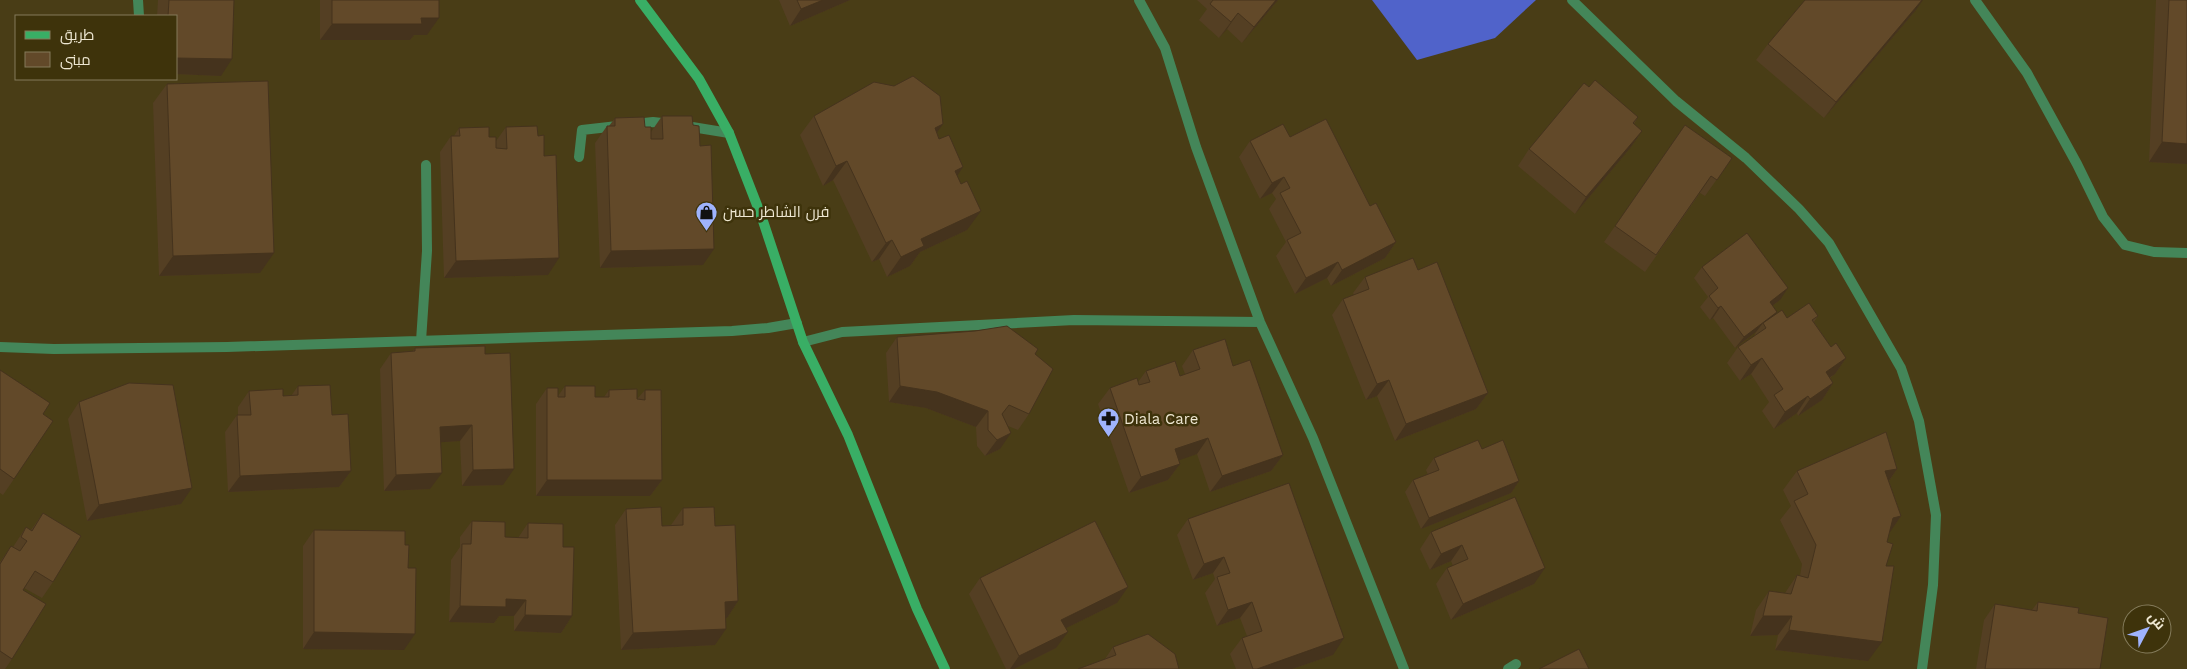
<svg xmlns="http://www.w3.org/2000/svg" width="2187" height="669" font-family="'Work Sans',Cairo,sans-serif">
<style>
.forest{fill:#5063ca}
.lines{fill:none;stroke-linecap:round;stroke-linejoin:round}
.street{stroke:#448659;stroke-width:10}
.secondary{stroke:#39ae65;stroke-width:10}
.wall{fill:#543f23}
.shaded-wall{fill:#45331d}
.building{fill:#624929;stroke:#45331d}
.labels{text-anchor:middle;stroke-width:5;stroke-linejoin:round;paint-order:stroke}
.poi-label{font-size:15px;fill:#eee7d2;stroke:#3e330b;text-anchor:start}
</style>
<rect width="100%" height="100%" fill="#493d16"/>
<path class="forest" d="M1372 0H1536L1495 38 1417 60Z"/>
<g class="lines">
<path class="street" d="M138 0 139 16
M1139 0 1165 48 1196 147 1260 322 1313 438 1404 669
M1572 0 1676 101 1746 158 1799 209 1829 243 1901 368 1919 421 1936 515 1933 585 1922 669
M1975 0 2027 73 2077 164 2103 217 2125 245 2154 252 2187 253
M686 126 729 133
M579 157 582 130 653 122 671 124
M421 341 427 251 426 165
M803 342 842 332 1074 320 1260 322
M0 347 54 349 227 347 732 331 768 328 797 323
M1508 669 1516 664"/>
<path class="secondary" d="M640 0 699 79 729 133 762 218 803 342 848 435 917 609 945 669"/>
</g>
<path class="wall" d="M158 0H234L221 76 176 74V16H157Z
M320 0H439L427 35H414L410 40H320Z
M779 0H850L790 26Z
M1197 0H1278L1242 43 1227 29 1219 38 1199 20 1207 9Z
M2156 0H2187V164L2149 162Z
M1916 10 1824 118 1756 60 1768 44Z
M167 84 260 273 159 276 153 103Z
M1589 87 1638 117 1634 124 1642 131 1631 147 1575 214 1518 166 1529 149Z
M662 116 693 125 700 146 703 265 600 268 595 143 607 126H609L615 118 645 127 651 132Z
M814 116 937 133 957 176 967 230 920 252 910 266 887 277 879 259 872 262 833 180 823 186 800 135Z
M1685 125 1732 158 1705 196 1700 193 1645 272 1604 242Z
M506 127 538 136 548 275 444 278 440 152 451 136H454L459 128 489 137 496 141Z
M1290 137 1370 206 1396 242 1385 258 1331 286 1327 278 1295 294 1276 256 1286 242 1269 209 1276 199 1272 193 1260 199 1239 157 1250 141Z
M1702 267 1780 300 1772 306 1777 312 1774 316 1787 318 1818 316 1814 322 1831 347 1846 358 1835 374 1830 378 1833 383 1822 400 1798 416 1797 413 1774 429 1762 411 1769 402 1751 374 1740 381 1727 363 1738 347 1754 336 1756 332 1735 348 1713 318 1710 320 1700 307 1708 297 1694 278Z
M1418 270 1488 393 1476 409 1395 441 1377 396 1366 400 1332 315 1343 299 1354 295 1353 293 1365 277Z
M897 337 1035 354 1029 414 1018 430 1008 426 1000 449 985 456 977 446 976 427 926 408 889 402 886 353Z
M415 348 485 354 503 485 462 486 460 441 441 442 430 489 384 491 380 369 391 353 412 352Z
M1193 350 1233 366 1283 455 1271 471 1210 492 1197 454 1178 460 1180 464 1168 480 1129 493 1098 404 1110 388 1138 382 1146 371 1180 376 1185 374 1182 366Z
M0 370 43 414 14 479 3 495 0 493Z
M298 386 332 415 351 471 339 487 228 492 225 432 237 415H238V407L249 391 283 396H291Z
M565 386 595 397H604L609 390 637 399 645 390 662 480 650 496H536V404L547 388 558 396Z
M79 402 181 504 87 521 68 419Z
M1482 449 1519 481 1511 493 1421 529 1405 492 1413 480 1428 475 1426 470 1434 458Z
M1897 469 1889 481 1901 516 1889 533 1887 542 1886 566 1868 661 1775 650 1778 635 1750 636 1756 610 1769 591 1785 593 1797 575 1800 576 1802 564 1780 520 1791 506 1783 490 1797 471Z
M1515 497 1534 584 1451 620 1436 584 1447 568 1453 566 1451 561 1430 570 1420 549 1431 532Z
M683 508 715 526 738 601 727 618H726L715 645 621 650 615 525 626 509 662 526 671 525Z
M43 513 53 582 42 598 24 588 23 590 12 659 5 669H0V562L11 546 13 547 26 527 31 530Z
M1188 519 1333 655 1292 669H1236L1230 654 1242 638 1247 636 1240 618 1217 626 1205 593 1215 579 1213 573 1193 580 1177 535Z
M472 521 505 537 518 538 528 523 563 547 572 616 561 633 514 631V616H499L494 623 449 622 451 560 460 547V537Z
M314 530 404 650 303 649V546Z
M980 578 1117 603 1066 628 1056 648 1014 669H1006L969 594Z
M2038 602 2078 613 2100 669H1976L1984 620 1995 604 2032 610Z
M1113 647 1179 669 1105 659Z"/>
<path class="shaded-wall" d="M823 0H850L790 26 801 9Z
M1276 0H1278L1242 43 1254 27Z
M1922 0H1923L1916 10 1824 118 1836 102Z
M1238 13 1227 29 1219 38 1231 22Z
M421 18H439L427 35H414L410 40H320L332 24Z
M176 58 232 59 221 76 176 74Z
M943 124 929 144 935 128Z
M1642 131 1631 147 1575 214 1586 197Z
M2162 142 2187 144V164L2149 162Z
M847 161 833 180 823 186 836 166Z
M963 167 950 187 955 171Z
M1284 177 1272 193 1260 199 1272 183Z
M981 211 967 230 920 252 910 266 887 277 901 257 921 239Z
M892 240 879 259 872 262 886 243Z
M1396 242 1385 258 1331 286 1342 270Z
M714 249 703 265 600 268 611 251Z
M274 253 260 273 159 276 173 256Z
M559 258 548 275 444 278 456 261Z
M1338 262 1327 278 1295 294 1306 278Z
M1788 288 1780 300 1761 314 1770 302Z
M1721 306 1713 318 1710 320 1718 308Z
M1777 312 1768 323H1763L1756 332 1735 348 1744 337Z
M1762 358 1751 374 1740 381 1751 365Z
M1846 358 1835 374 1814 388 1826 372Z
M1389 380 1377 396 1366 400 1377 384Z
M1833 383 1822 400 1798 416 1810 399Z
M900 386 937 392 988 411 976 427 926 408 889 402Z
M1488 393 1476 409 1395 441 1406 424Z
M1808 396 1797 413 1774 429 1785 412Z
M472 425 460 441 429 443 440 427Z
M1011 433 1000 449 985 456 997 440Z
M1208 438 1197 454 1163 466 1175 449Z
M1283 455 1271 471 1210 492 1222 476Z
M1180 464 1168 480 1129 493 1141 477Z
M514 469 503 485 462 486 473 470Z
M1897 469 1884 488 1885 471Z
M351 471 339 487 228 492 240 476Z
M442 473 430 489 384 491 396 475Z
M547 480H662L650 496H536Z
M1519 481 1511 493 1421 529 1429 518Z
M192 488 181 504 87 521 99 505Z
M1901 516 1888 535 1893 518Z
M1462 545 1451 561 1430 570 1441 554Z
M1224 557 1213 573 1193 580 1204 564Z
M1545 568 1534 584 1451 620 1463 604Z
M1128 587 1117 603 1050 636 1061 620Z
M506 599 526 600 514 616H499L494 623 449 622 460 606Z
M738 601 727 618H714L725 602Z
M1252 602 1240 618 1217 626 1228 610Z
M525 615 572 616 561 633 514 631Z
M1763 616H1792L1778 635 1750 636Z
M726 629 715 645 621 650 633 633Z
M1789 630 1882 642 1868 661 1775 650Z
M314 632 415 634 404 650 303 649Z
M1068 632 1056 648 1014 669H1010L1019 656Z
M1344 638 1333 655 1292 669H1257Z"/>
<path class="building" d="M169 0H234L232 59 176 58V16H168Z
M332 0H439V18H421L422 24H332Z
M797 0H823L801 9Z
M1213 0H1276L1254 27 1238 13 1231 22 1210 4Z
M1805 0H1922L1836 102 1768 44Z
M2169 0H2187V144L2162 142Z
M913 76 940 96 943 124 935 128 939 139 949 135 963 167 955 171 961 184 967 181 981 211 921 239 924 246 901 257 892 240 886 243 847 161 836 166 814 116 874 82 894 86Z
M1595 80 1638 117 1633 123 1642 131 1586 197 1529 149 1584 83 1589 87Z
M268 81 274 253 173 256 167 84Z
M662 116H692L693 125 699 126 700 146 711 145 714 249 611 251 607 126H615V118L644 117 645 127H651V139H663Z
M1326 119 1370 206 1376 203 1396 242 1342 270 1338 262 1306 278 1287 240 1301 233 1280 193 1290 188 1284 177 1272 183 1250 141 1283 124 1290 137Z
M1685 125 1732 158 1717 180 1711 176 1656 255 1615 226Z
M537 126 538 136 544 135V156L556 155 559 258 456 261 451 136H460L459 128 489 127V137H496V148L507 149 506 127Z
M1747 233 1788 288 1770 302 1777 312 1744 337 1721 306 1718 308 1709 296 1718 288 1702 267Z
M1413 258 1418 270 1437 262 1488 393 1406 424 1389 380 1377 384 1343 299 1369 289 1365 277Z
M1809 303 1818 316 1812 320 1831 347 1836 343 1846 358 1826 372 1833 383 1810 399 1808 396 1785 412 1774 395 1783 389 1762 358 1751 365 1738 347 1766 328 1763 323 1782 310 1787 318Z
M1007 326 1038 349 1035 354 1053 369 1029 414 1009 405 1002 414 1011 433 997 440 988 430V411L937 392 900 386 897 337 975 331Z
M1225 339 1233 366 1250 360 1283 455 1222 476 1208 438 1175 449 1180 464 1141 477 1110 388 1137 378 1139 385 1150 382 1146 371 1175 361 1180 376 1200 369 1193 350Z
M485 346V354L510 353 514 469 473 470 472 425 440 427 442 473 396 475 391 353 415 351V348Z
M0 370 50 403 43 414 53 421 14 479 0 469Z
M129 383 173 385 192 488 99 505 79 402Z
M330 385 332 415 348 414 351 471 240 476 237 415H251L249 391 283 389V396L298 395V386Z
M565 386H595V397H609V390L637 389V399L645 400V390H661L662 480H547V388H558V397H565Z
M1886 432 1897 469 1885 471 1901 516 1893 518 1887 542 1893 544 1886 566H1894L1882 642 1789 630 1792 616H1763L1769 591 1791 594 1797 575 1808 578 1816 545 1794 501 1808 494 1797 471Z
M1478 440 1482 449 1503 440 1519 481 1429 518 1413 480 1439 470 1434 458Z
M1289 483 1344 638 1257 669H1253L1242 638 1262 631 1252 602 1228 610 1217 577 1230 573 1224 557 1204 564 1188 519Z
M1515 497 1545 568 1463 604 1447 568 1468 559 1462 545 1441 554 1431 532Z
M661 507 662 526 683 525V508L714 507 715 526 735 525 738 601 725 602 726 629 633 633 626 509Z
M43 513 81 536 53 582 35 571 23 590 46 604 12 659 0 651V564L11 546 20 551 27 541 21 537 26 527 32 531Z
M472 521 505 522V537L528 538V523L563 524V547H574L572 616 525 615 526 600 506 599V607L460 606 462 544H471Z
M1095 521 1128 587 1061 620 1068 632 1019 656 980 578Z
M314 530 405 531V545H409L408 568H416L415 634 314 632Z
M2038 602 2079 608 2078 613 2108 618 2100 669H1985L1995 604 2037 611Z
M1148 634 1175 654 1179 669H1078L1116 655 1113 647Z
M1579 649 1589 669H1539Z"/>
<defs>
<symbol id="shop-pin" viewBox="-11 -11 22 30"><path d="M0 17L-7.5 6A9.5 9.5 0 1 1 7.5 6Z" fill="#9fb3fd" stroke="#3e330b"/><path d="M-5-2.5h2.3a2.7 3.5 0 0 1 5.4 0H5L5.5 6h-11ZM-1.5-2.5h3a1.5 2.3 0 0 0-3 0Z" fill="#111"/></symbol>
<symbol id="pharmacy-pin" viewBox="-11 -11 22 30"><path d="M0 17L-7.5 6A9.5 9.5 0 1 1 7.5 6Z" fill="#9fb3fd" stroke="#3e330b"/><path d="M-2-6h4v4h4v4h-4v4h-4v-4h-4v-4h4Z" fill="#111"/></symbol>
</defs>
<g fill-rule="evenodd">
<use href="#shop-pin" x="694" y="200" width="25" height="34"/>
<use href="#pharmacy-pin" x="1096" y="406" width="25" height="34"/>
</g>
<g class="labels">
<g class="poi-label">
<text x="723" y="217">فرن الشاطر حسن</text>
<text x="1124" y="424">Diala Care</text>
</g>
</g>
<rect x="15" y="15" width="162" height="65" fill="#3e330b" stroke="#847b5b"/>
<rect x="25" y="31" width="25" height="8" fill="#39ae65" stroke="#847b5b"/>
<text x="60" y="40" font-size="15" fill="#eee7d2">طريق</text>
<rect x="25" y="52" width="25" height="15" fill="#624929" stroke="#847b5b"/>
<text x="60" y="65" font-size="15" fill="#eee7d2">مبنى</text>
<g transform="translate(2147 629) rotate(49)"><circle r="24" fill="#3e330b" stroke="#847b5b"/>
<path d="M0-4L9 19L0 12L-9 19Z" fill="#9fb3fd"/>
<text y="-8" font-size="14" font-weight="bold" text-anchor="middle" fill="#eee7d2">ش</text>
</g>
</svg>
